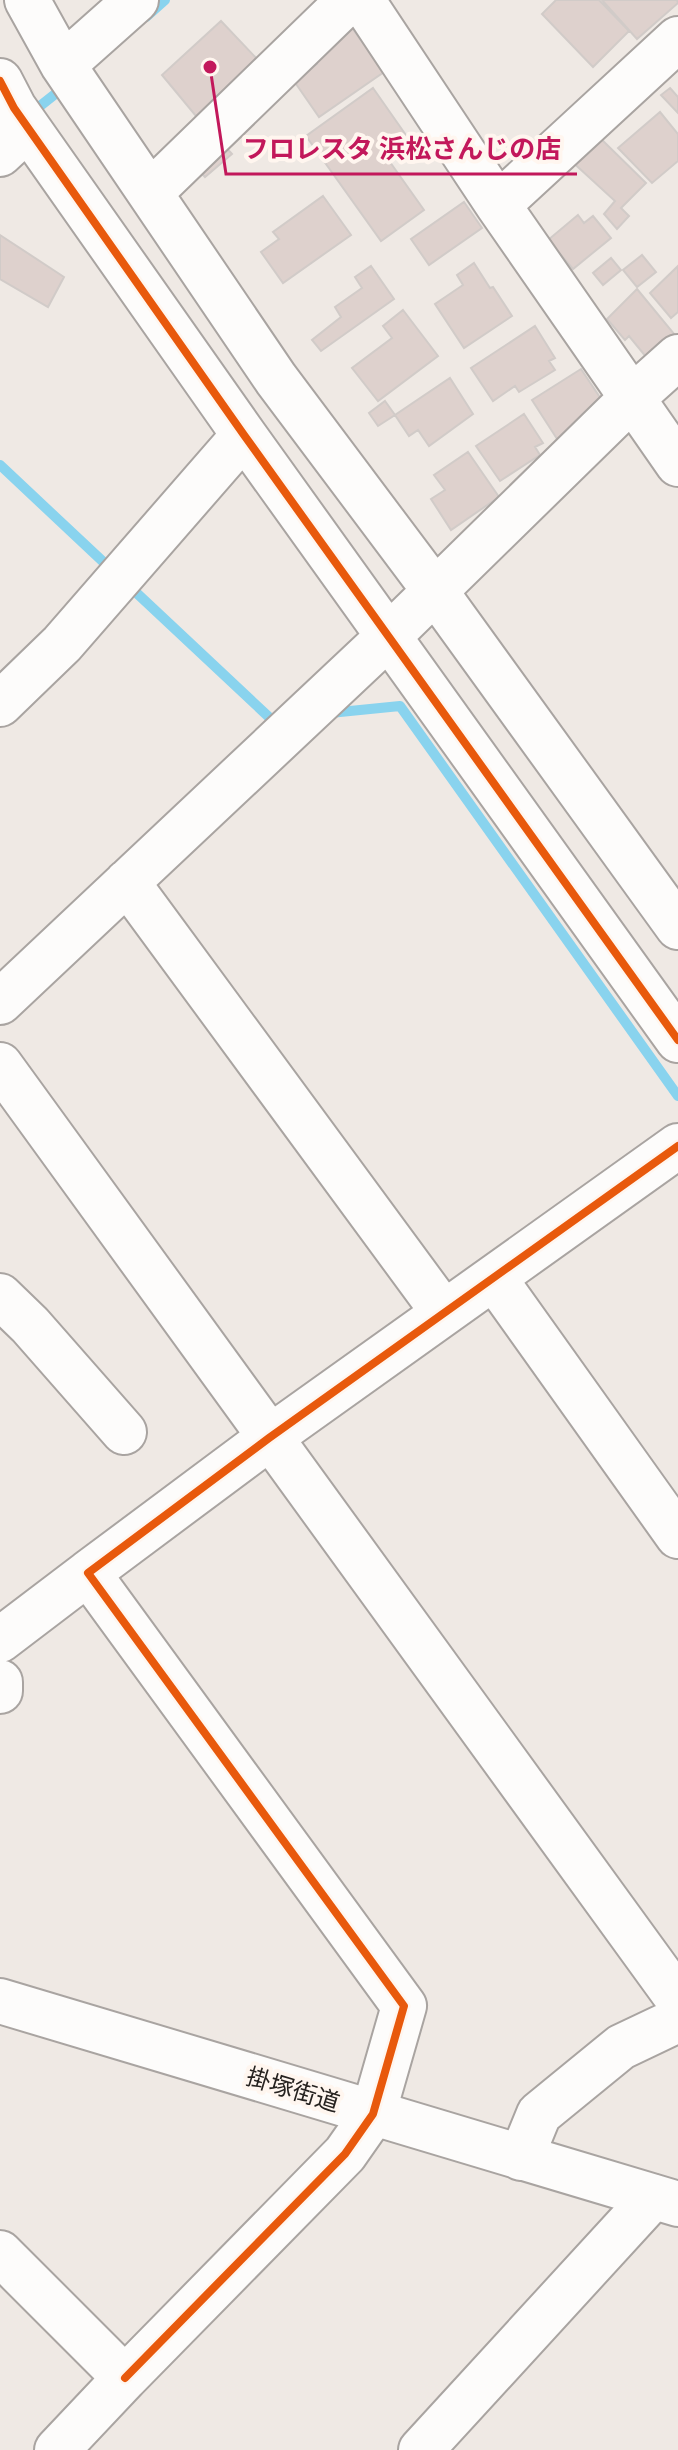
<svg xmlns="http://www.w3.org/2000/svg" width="678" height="2450" font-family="'Times New Roman','Noto Sans JP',serif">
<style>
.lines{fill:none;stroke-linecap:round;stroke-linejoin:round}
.stream{stroke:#89d3ee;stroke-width:10}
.building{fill:#ded1cd;stroke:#d1cbc8;stroke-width:2}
.minor-casing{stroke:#a9a4a1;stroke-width:48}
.highway-casing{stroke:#a9a4a1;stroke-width:48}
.minor{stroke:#fdfcfb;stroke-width:44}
.highway{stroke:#fdfcfb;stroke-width:44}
.cycleway-casing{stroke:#fff6ef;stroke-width:13}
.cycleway{stroke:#e8590c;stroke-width:8}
.labels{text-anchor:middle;stroke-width:8;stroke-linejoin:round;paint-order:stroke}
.street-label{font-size:24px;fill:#26221f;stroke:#fff6ef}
.leader{fill:none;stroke:#c2185b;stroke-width:3}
.callout-dot{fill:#c2185b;stroke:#fff6ef;stroke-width:3}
.callout-label{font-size:26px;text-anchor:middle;font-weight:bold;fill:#c2185b;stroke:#fff6ef;stroke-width:8;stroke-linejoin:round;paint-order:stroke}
</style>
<rect width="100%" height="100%" fill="#efe9e4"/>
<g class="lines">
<path class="stream" d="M146 17 165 0
M30 114 64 87
M0 465 113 571
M127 584 271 719 282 718
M330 713 400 706 678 1096"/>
</g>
<path class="building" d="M556 0H599L629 31 593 67 542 14Z
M602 0H677L678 3 637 39Z
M221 21 258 60 196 116 162 75Z
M352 28 384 72 319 117 294 81 317 64 311 55Z
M373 88 408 138 385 155 424 210 381 241 306 136Z
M670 88 678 97V113L661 95Z
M660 112 678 134V161L652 183 618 148Z
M596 134 646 183 621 208 629 216 617 229 604 214 615 201 567 157Z
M219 140 232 154 205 177 192 163Z
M323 196 351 235 283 283 261 252 279 239 273 232Z
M464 202 482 228 429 265 411 239Z
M578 215 584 223 593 216 611 238 573 269 548 240Z
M0 235 64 277 48 307 0 279Z
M642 255 656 272 637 287 623 270Z
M611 258 621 270 603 285 593 273Z
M474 263 490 288 493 287 512 316 464 348 435 304 463 285 457 275Z
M371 266 394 299 321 351 312 340 341 317 335 307 362 288 355 277Z
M678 266V312L671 318 650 293Z
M637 289 675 335 647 358 629 336 625 340 607 319Z
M403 310 438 356 378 401 352 368 392 338 383 326Z
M535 326 555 358 549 361 555 370 519 392 515 386 493 401 471 368Z
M581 369 601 399 559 442 532 400Z
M450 378 473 414 429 446 418 430 409 436 395 415Z
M385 401 395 415 378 426 369 413Z
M524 414 543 443 535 447 540 455 500 481 476 446Z
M468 452 499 497 451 530 431 499 445 490 434 475Z"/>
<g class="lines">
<defs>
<path id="minor" d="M27 0 63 65 276 379 435 591 678 927
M362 0 498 205 678 464
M63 65 136 0
M0 81 14 108 244 435 678 1040
M0 154 28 128
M150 193 349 0
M498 205 678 39
M0 704 62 644 244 435
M127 882 444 1313
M0 1002 389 636 631 399 678 357
M0 1065 678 1999
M494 1278 678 1536
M0 1296 30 1325 124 1432
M0 1640 88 1573
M0 1682V1691
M521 2158 539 2114 621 2047 678 2020
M0 2253 125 2378 57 2450
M125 2378 345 2154 373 2114 404 2006 88 1573 269 1438 678 1146
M421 2450 653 2197"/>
<path id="highway" d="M0 2001 678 2204"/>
</defs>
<use href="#minor" class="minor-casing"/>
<use href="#highway" class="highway-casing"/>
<use href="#minor" class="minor"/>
<use href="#highway" class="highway"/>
<defs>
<path id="cycleway" d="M0 81 14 108 244 435 678 1040
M125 2378 345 2154 373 2114 404 2006 88 1573 269 1438 678 1146"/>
</defs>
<use href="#cycleway" class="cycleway-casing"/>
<use href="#cycleway" class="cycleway"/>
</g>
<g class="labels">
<g class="street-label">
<text transform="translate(293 2090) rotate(17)" y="8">掛塚街道</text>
</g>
</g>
<path class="leader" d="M210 67L226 174H577"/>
<circle class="callout-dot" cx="210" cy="67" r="8"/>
<g class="callout-label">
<text x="402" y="158">フロレスタ 浜松さんじの店</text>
</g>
</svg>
